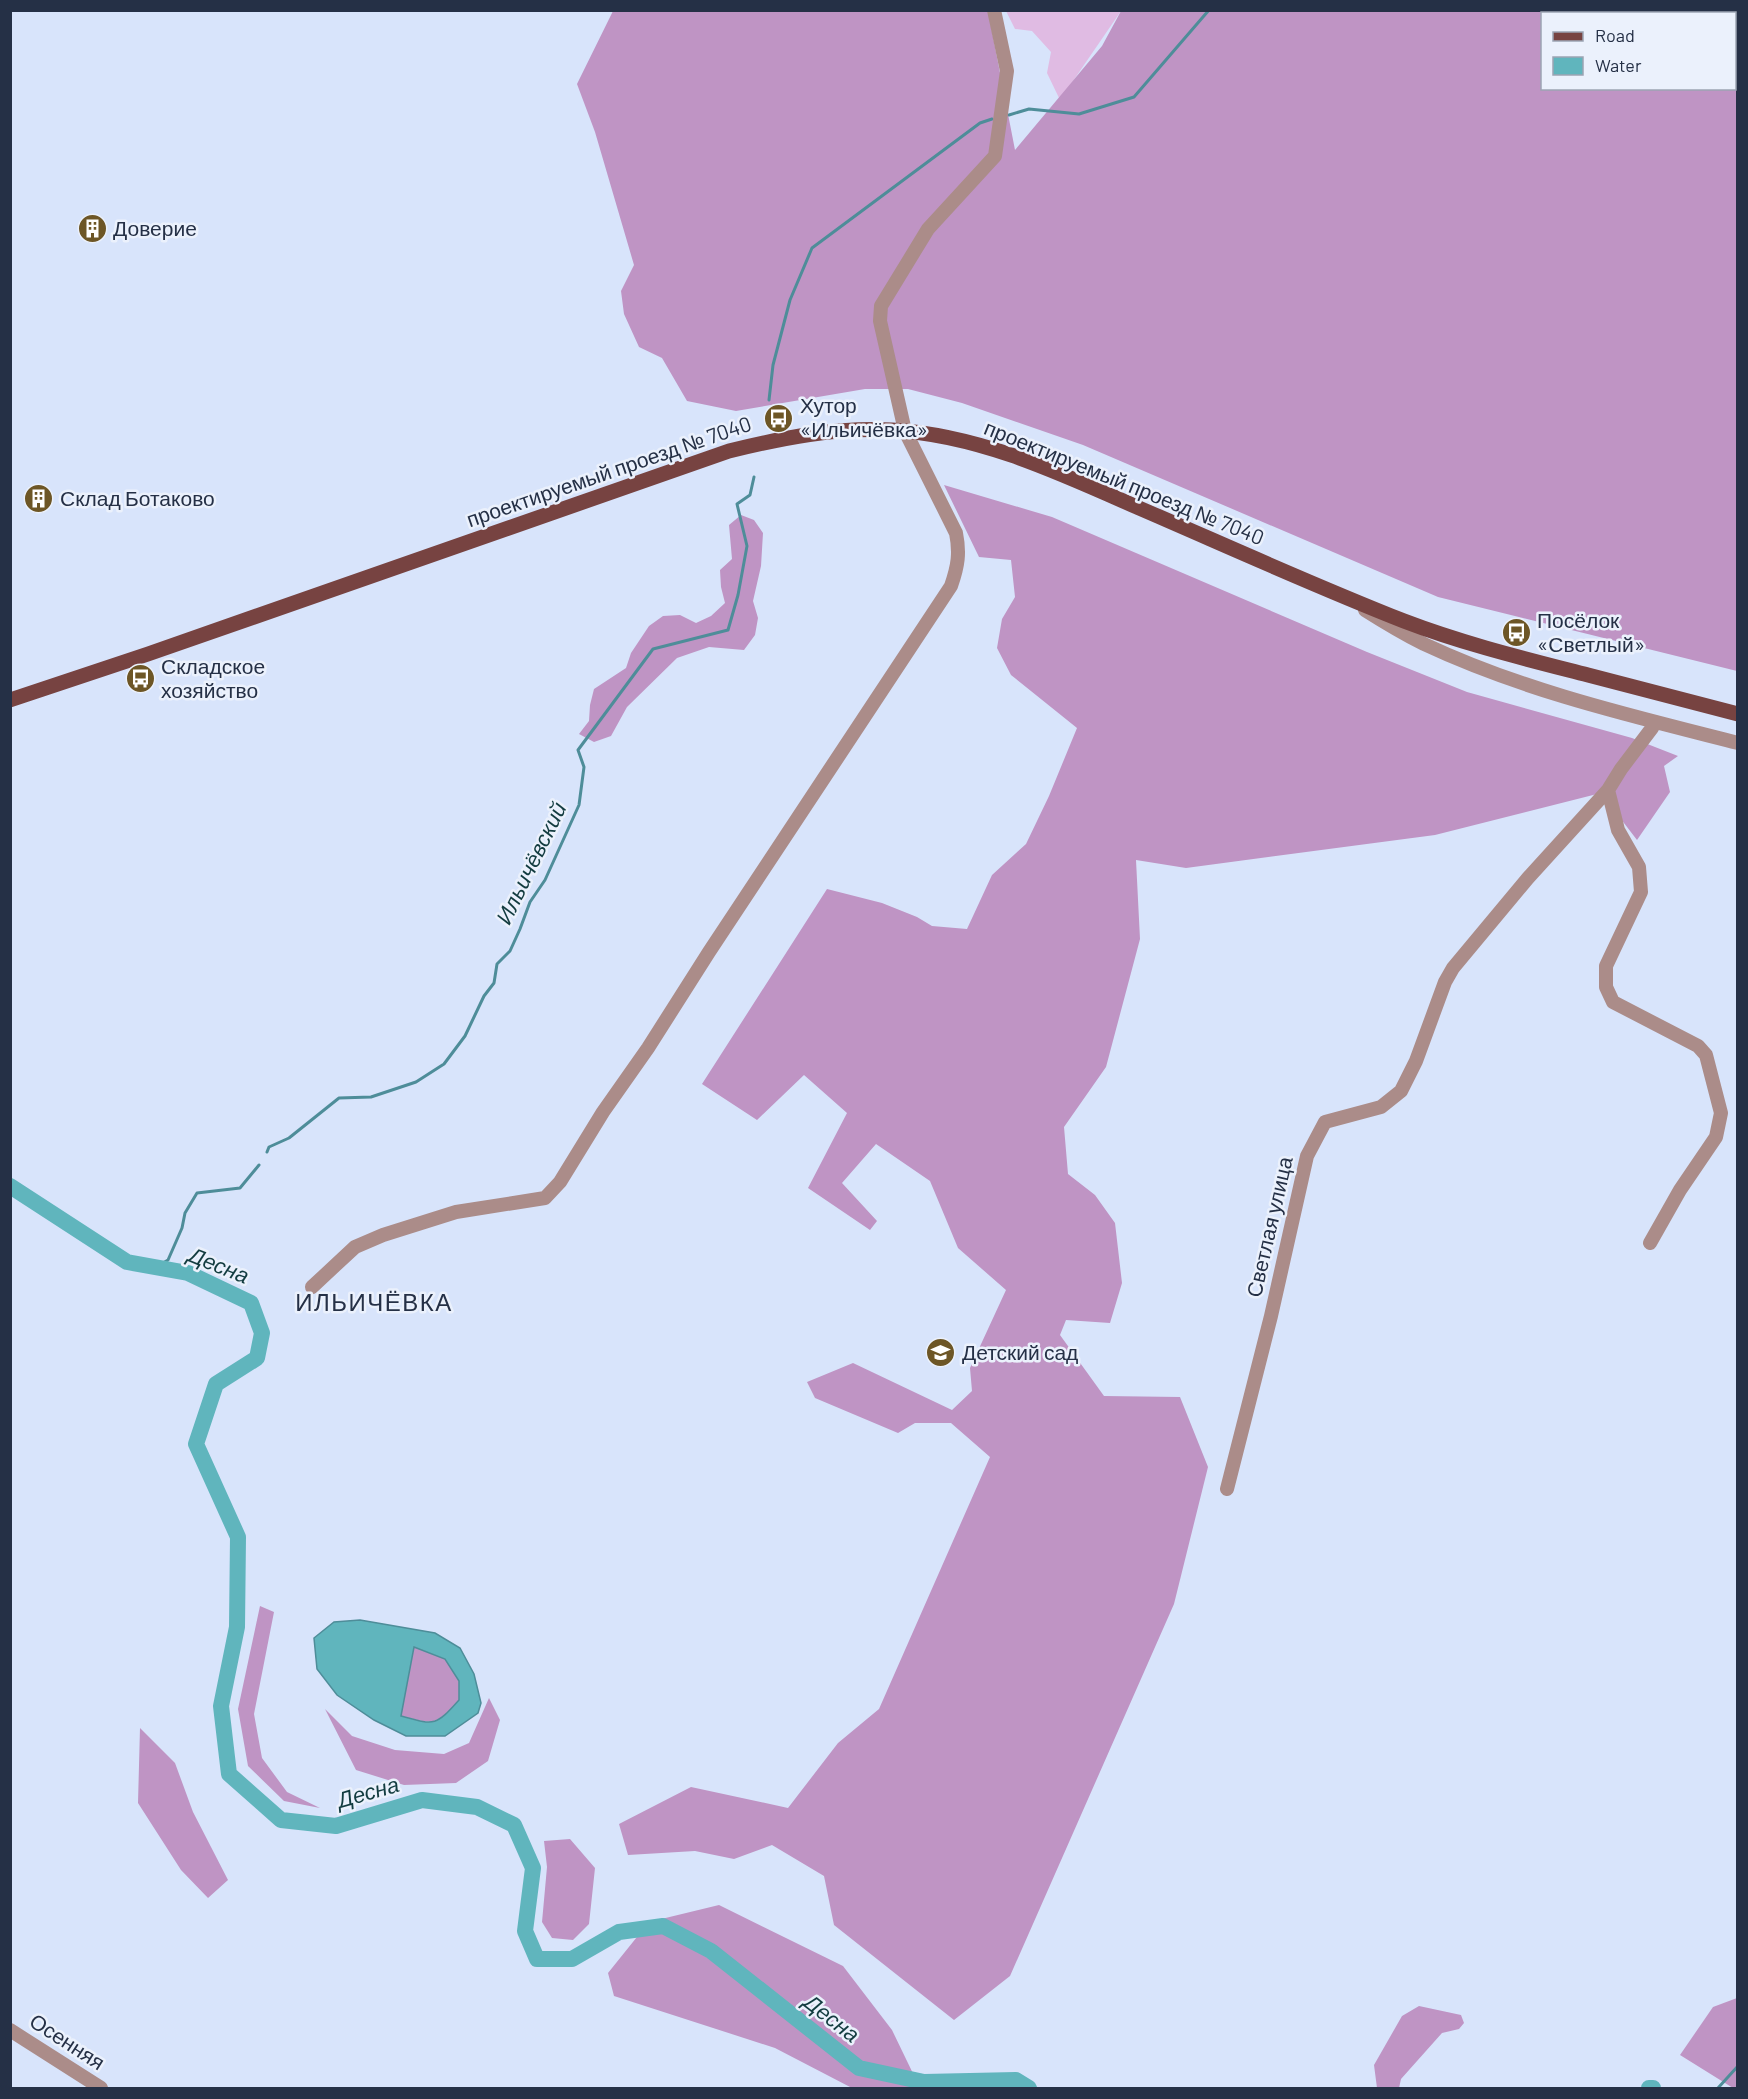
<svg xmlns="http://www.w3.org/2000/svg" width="1748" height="2099" font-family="Barlow,sans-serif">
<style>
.green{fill:#e0bbe3}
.forest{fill:#bf94c4;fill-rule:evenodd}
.water{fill:#60b5bd;stroke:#4e8d99;stroke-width:1.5;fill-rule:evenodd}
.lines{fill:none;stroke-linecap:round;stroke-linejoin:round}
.stream{stroke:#4e8d99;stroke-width:3}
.river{stroke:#60b5bd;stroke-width:16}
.minor{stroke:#ab8c89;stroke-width:14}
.major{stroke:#774341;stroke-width:15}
.labels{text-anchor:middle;stroke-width:5;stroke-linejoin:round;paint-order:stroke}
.poi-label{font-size:21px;fill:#253046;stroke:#ebf1fc;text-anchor:start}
.street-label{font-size:21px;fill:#253046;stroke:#ebf1fc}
.water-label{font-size:22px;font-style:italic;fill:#133c40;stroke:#ebf1fc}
.quarter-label{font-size:24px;letter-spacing:1.5px;fill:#253046;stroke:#ebf1fc}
</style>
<rect width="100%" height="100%" fill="#d8e4fb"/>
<path class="green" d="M1006 11H1121L1060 100 1047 73 1051 52 1032 31 1015 29Z"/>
<path class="forest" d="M613 11H988L1015 150 1102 46 1121 11H1737V671L1438 597 1083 445 962 403 908 389H865L736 411 687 401 662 358 639 347 624 314 621 291 634 265 595 132 577 84ZM1542 14H1734V88H1542Z
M944 485 1052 517 1367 652 1467 692 1632 738 1678 756 1664 766 1670 792 1637 840 1601 793 1435 835 1186 868 1136 860 1140 939 1106 1067 1064 1127 1068 1174 1095 1195 1115 1223 1122 1283 1110 1323 1066 1320 1060 1335 1104 1396 1180 1397 1208 1467 1174 1604 1010 1976 954 2020 834 1925 824 1876 772 1845 734 1859 695 1851 628 1855 619 1824 691 1787 788 1808 838 1743 879 1709 990 1457 951 1423H915L898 1433 815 1398 807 1382 853 1363 952 1410 972 1391 970 1368 1006 1290 958 1248 930 1181 876 1144 842 1183 877 1221 870 1230 808 1188 847 1113 804 1075 757 1120 702 1084 827 889 882 903 917 917 932 926 967 929 992 875 1026 844 1049 796 1077 728 1011 675 997 648 1002 619 1015 597 1011 560 979 557Z
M741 515 754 520 763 533 761 566 753 601 758 618 755 635 744 650 709 647 677 658 627 707 611 736 594 742 579 734 589 721 590 705 594 689 626 668 631 653 649 626 663 616 680 615 696 623 711 616 725 603 721 587 720 570 732 559 729 525Z
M260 1606 274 1612 254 1714 262 1758 287 1792 320 1808 284 1801 248 1766 238 1709Z
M414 1647 445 1659 459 1681V1700C434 1727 435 1724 401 1716Z
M489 1698 500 1720 488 1761 456 1783 404 1785 356 1770 325 1709 352 1736 395 1750 444 1754 469 1743Z
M140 1728 175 1763 193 1812 228 1880 208 1898 181 1870 138 1803Z
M570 1839 595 1868 589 1924 573 1940 552 1938 542 1922 547 1867 544 1841Z
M719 1905 843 1966 892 2030 920 2088H852L775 2048 614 1996 608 1973 649 1922Z
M1737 1998V2088H1733L1680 2055 1713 2007Z
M1419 2006 1461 2015 1464 2023 1459 2029 1442 2033 1401 2079 1399 2088H1377L1374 2065 1402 2016Z"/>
<path class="water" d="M360 1620 435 1633 460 1648 474 1674 481 1703 478 1713 445 1736H406L374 1720 337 1695 317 1669 314 1638 334 1622ZM414 1647 445 1659 459 1681V1700C435 1727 434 1725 401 1716Z"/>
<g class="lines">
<path class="stream" d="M1009 115 1029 109 1079 114 1134 97 1209 10
M769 400 773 365 790 300 812 248 980 123 992 119
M267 1152 269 1147 289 1138 339 1098 371 1097 416 1082 444 1064 465 1036 484 996 494 983 497 964 510 951 520 929 530 902 545 880 579 805 584 767 578 750 653 649 728 630 738 595 747 546 737 504 750 495 754 477
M156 1267 168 1260 182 1228 185 1213 197 1193 240 1188 259 1165
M1718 2088 1738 2066"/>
<path class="river" d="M10 1186 127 1262 188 1273 251 1303 262 1333 257 1358 216 1384 196 1444 238 1537 237 1627 221 1706 229 1774 281 1820 336 1826 422 1800 477 1807 514 1825 533 1868 525 1931 537 1959H572L619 1932 663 1926 711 1951 859 2068 924 2082 1016 2080 1029 2088
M1649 2088H1653"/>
<path class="minor" d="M1365 610C1384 622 1404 634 1424 644 1524 691 1632 716 1738 743
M1650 1243 1680 1190 1716 1137 1721 1113 1706 1055 1698 1046 1613 1002 1606 987V966L1641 892 1639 867 1618 830 1608 790 1621 769 1652 728 1654 722
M312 1287 355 1247 383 1235 456 1212 545 1198 560 1182 603 1112 648 1048 709 952 951 586C958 566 960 553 956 533L905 431 880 321 881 306 928 229 995 156 1007 71 994 10
M1227 1489 1271 1316 1307 1156 1325 1122 1381 1107 1401 1091 1416 1061 1445 982 1453 968 1528 878 1608 790
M10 2030 101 2088"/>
<path class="major" d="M10 700 148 654 729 451C782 438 836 427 892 430 980 435 1060 473 1139 508 1227 546 1315 586 1404 621 1464 644 1526 659 1588 675 1638 688 1688 701 1738 714"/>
</g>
<defs>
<symbol id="building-disc" viewBox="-11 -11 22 22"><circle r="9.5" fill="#6d5626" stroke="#ebf1fc"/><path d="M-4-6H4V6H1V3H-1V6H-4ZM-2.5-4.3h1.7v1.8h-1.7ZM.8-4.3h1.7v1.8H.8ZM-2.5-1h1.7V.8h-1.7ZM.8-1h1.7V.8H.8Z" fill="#fff"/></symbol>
<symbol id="bus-disc" viewBox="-11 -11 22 22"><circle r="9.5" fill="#6d5626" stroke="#ebf1fc"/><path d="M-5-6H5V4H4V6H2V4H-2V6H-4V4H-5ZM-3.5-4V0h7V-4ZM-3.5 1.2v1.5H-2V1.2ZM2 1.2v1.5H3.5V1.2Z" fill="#fff"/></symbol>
<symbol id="school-disc" viewBox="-11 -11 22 22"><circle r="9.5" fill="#6d5626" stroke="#ebf1fc"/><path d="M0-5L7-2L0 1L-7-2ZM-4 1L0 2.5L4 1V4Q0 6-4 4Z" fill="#fff"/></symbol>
</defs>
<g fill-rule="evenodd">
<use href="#building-disc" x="76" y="212" width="33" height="33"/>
<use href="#bus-disc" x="762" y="402" width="33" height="33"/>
<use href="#building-disc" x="22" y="482" width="33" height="33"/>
<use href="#bus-disc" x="1500" y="616" width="33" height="33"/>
<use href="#bus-disc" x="124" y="662" width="33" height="33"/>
<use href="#school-disc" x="924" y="1336" width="33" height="33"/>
</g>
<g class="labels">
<g class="poi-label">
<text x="113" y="236">Доверие</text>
<text x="800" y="413">Хутор<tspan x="800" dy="24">«Ильичёвка»</tspan></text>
<text x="60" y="506">Склад Ботаково</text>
<text x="1537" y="628">Посёлок<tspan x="1537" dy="24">«Светлый»</tspan></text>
<text x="161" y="674">Складское<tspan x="161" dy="24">хозяйство</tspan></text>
<text x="962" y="1360">Детский сад</text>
</g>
<g class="street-label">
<text transform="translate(609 472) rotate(-19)" y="7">проектируемый проезд № 7040</text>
<text transform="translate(1124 483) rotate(22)" y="7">проектируемый проезд № 7040</text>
<text transform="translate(1270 1227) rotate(-77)" y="7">Светлая улица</text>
<text transform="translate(67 2042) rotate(33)" y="7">Осенняя</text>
</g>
<g class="water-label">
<text transform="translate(531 863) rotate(-64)" y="8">Ильичёвский</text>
<text transform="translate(219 1265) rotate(22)" y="8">Десна</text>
<text transform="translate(368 1792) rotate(-16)" y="8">Десна</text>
<text transform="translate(832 2018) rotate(38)" y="8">Десна</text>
</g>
<g class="quarter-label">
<text x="374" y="1311">ИЛЬИЧЁВКА</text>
</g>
</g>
<rect width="1748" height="2099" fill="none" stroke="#253046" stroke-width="24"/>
<rect x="1541" y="12" width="195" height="78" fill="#ebf1fc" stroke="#9ca4b3" stroke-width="1.5"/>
<rect x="1553" y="32" width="30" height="9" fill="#774341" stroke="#9ca4b3" stroke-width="1.5"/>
<text x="1595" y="42" font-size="18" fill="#253046">Road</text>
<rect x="1553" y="57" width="30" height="18" fill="#60b5bd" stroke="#9ca4b3" stroke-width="1.5"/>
<text x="1595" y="72" font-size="18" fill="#253046">Water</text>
</svg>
